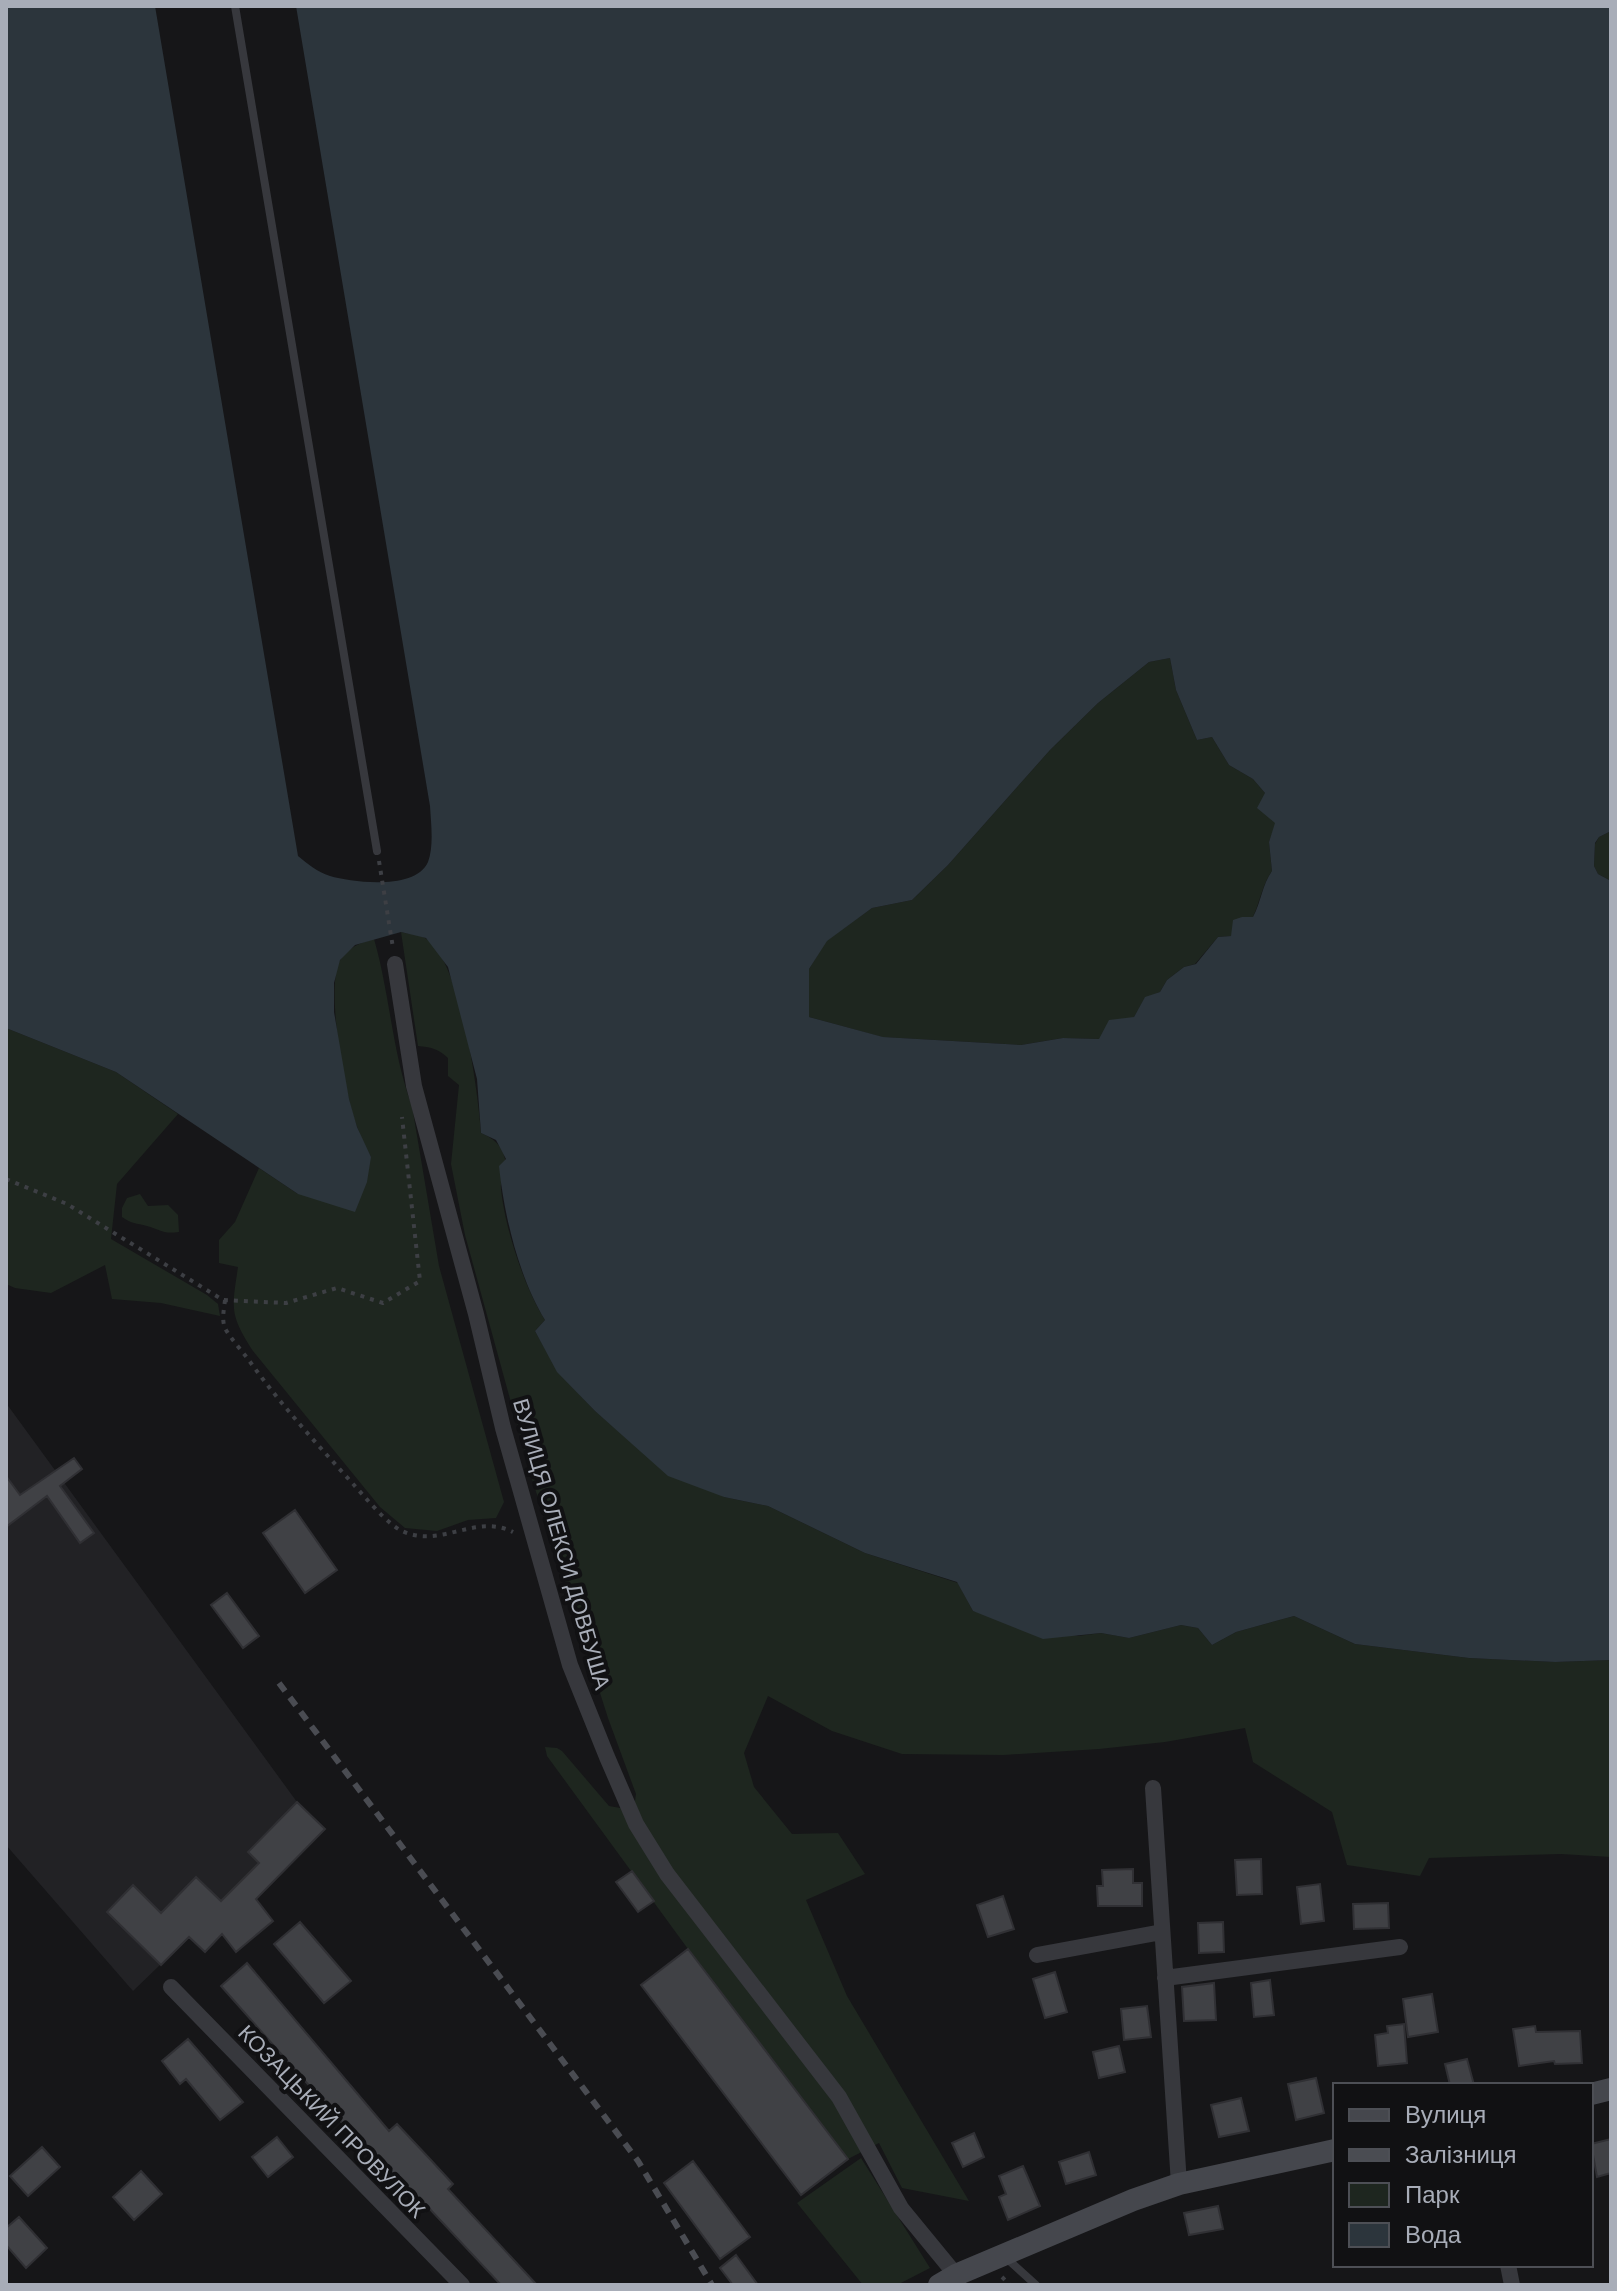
<svg xmlns="http://www.w3.org/2000/svg" width="1617" height="2291" font-family="Arial,sans-serif">
<style>
.built{fill:#222225}
.green{fill:#1e261f}
.water{fill:#2c353c;fill-rule:evenodd}
.building{fill:#404145;stroke:#303034;stroke-width:2}
.lines{fill:none;stroke-linecap:round;stroke-linejoin:round}
.path{stroke:#3d3f44;stroke-width:4;stroke-dasharray:4 6;stroke-linecap:butt}
.lane{stroke:#37383d;stroke-width:8}
.street{stroke:#37383d;stroke-width:16}
.secondary{stroke:#45474d;stroke-width:22}
.rail{stroke:#4a4c52;stroke-width:6;stroke-dasharray:10 8;stroke-linecap:butt}
.labels{text-anchor:middle;stroke-width:8;stroke-linejoin:round;paint-order:stroke}
.street-label{font-size:22px;fill:#a8adb8;stroke:#111113}
</style>
<rect width="100%" height="100%" fill="#161618"/>
<path class="built" d="M6 1403 297 1802 325 1829 205 1951 189 1937 133 1991 6 1845Z"/>
<path class="green" d="M1170 658 1176 690 1197 740 1212 737 1229 765 1253 779 1265 793 1276 823 1269 842 1272 871C1262 885 1260 902 1253 917H1242L1231 936 1218 937 1195 964 1184 967 1167 980 1160 992 1145 998 1134 1017 1099 1039 1063 1038 1021 1045 882 1037 809 1017V969L826 941 872 908 912 900 948 865 1050 750 1098 703 1149 662Z
M1611 831V881L1598 874 1594 866 1595 844 1599 837Z
M401 932C408 934 419 934 425 938 461 959 478 1092 481 1133 493 1138 502 1145 505 1159 507 1168 500 1179 501 1189 505 1228 524 1287 545 1320L535 1331 558 1372 595 1411 617 1430 724 1497 768 1506 865 1553 958 1583 973 1611 1078 1636 1101 1633 1129 1638 1181 1625 1198 1628 1212 1645 1236 1632 1294 1616 1355 1644 1469 1658 1555 1662 1611 1660V1857L1561 1854 1429 1858 1420 1876 1347 1865 1332 1812 1253 1762 1245 1728 1165 1742 1099 1749 1004 1755 902 1754 832 1731 768 1696 744 1753 754 1787 792 1834 838 1833 865 1874 806 1900 847 1996 969 2201 902 2188 879 2143 848 2159 688 1949 547 1756 545 1747 557 1748 562 1751 609 1806 620 1808 635 1801 636 1794 608 1718 532 1479 465 1235 451 1164 459 1085 448 1076V1058C439 1049 430 1047 418 1046Z
M374 939C390 994 392 1053 412 1106L439 1266 504 1502 496 1518 468 1520 437 1531 405 1528 380 1507 253 1351C229 1314 232 1308 238 1267L219 1263V1240L235 1222 259 1168 298 1194 371 1157C366 1148 361 1138 358 1129 345 1097 326 993 339 962 346 948 360 943 374 939Z
M6 1028 116 1072 178 1114 117 1184 111 1239 207 1295 218 1304 220 1316 161 1303 112 1299 105 1265 51 1293 15 1288 6 1284Z
M140 1194 148 1206 168 1205 178 1215 179 1232C161 1234 162 1230 147 1226 136 1223 132 1224 122 1217V1208L127 1198Z
M861 2158 930 2268 897 2285H863L797 2203Z"/>
<path class="water" d="M6 6H155L298 856C308 864 317 872 330 876 354 883 416 890 428 862 434 846 431 823 430 806L296 6H1611V831L1599 837 1595 843 1594 866 1598 874 1611 881V1660L1555 1662 1469 1658 1355 1644 1294 1616 1236 1632 1212 1645 1198 1628 1181 1625 1129 1638 1101 1633 1043 1639 973 1611 957 1582 865 1553 768 1506 724 1497 668 1476 595 1411 557 1372 535 1331 545 1320C519 1278 504 1215 499 1166L506 1159 496 1140 481 1133 477 1079 448 967 426 938 401 932 355 945 340 960 334 983V1012L349 1099 357 1127 371 1157 367 1182 355 1212 298 1194 116 1072 6 1028ZM1170 658 1176 690 1197 740 1212 737 1229 765 1253 779 1265 793 1257 808 1275 823 1269 842 1272 871C1262 885 1261 902 1253 917H1242L1233 920 1231 936 1218 937 1196 964 1184 967 1167 980 1160 992 1145 997 1134 1017 1109 1020 1099 1039 1063 1038 1021 1045 883 1037 809 1017V969L827 941 872 908 912 900 948 865 1050 750 1098 703 1149 662Z"/>
<path class="building" d="M74 1458 82 1469 60 1486 94 1533 80 1543 47 1496 6 1527V1476L20 1495Z
M295 1510 337 1570 305 1593 263 1533Z
M227 1593 259 1636 243 1648 211 1605Z
M297 1802 325 1829 256 1899 273 1921 236 1952 222 1934 205 1952 189 1937 161 1965 107 1912 133 1885 161 1913 196 1877 221 1901 259 1863 248 1852Z
M1261 1859 1262 1894 1237 1895 1235 1860Z
M1133 1869V1883H1142V1906H1098L1097 1886H1103L1102 1870Z
M632 1871 654 1901 638 1912 616 1882Z
M1320 1884 1324 1921 1301 1924 1297 1887Z
M1003 1896 1014 1929 988 1937 977 1905Z
M1388 1903 1389 1928 1354 1929 1353 1904Z
M300 1922 351 1981 324 2003 274 1944Z
M1223 1922 1224 1952 1199 1953 1198 1923Z
M688 1949 848 2159 801 2195 641 1985Z
M247 1963 389 2131 397 2124 429 2158 453 2184 448 2189 537 2285H501L428 2207 425 2211 361 2140 359 2142 221 1986Z
M1055 1972 1067 2012 1045 2018 1033 1979Z
M1270 1980 1274 2015 1254 2017 1251 1983Z
M1214 1983 1216 2020 1184 2021 1182 1987Z
M1432 1994 1438 2032 1408 2037 1403 1999Z
M1147 2006 1151 2037 1124 2040 1121 2009Z
M1404 2024 1407 2063 1378 2066 1375 2035 1388 2033 1387 2026Z
M1535 2026 1536 2032 1580 2031 1582 2063 1555 2064 1554 2061 1519 2066 1513 2029Z
M188 2039 243 2102 220 2120 186 2079 180 2084 162 2061Z
M1119 2046 1125 2072 1099 2078 1093 2052Z
M1467 2059 1474 2085H1450L1445 2064Z
M1316 2078 1324 2113 1296 2120 1288 2084Z
M1241 2098 1249 2131 1219 2137 1211 2105Z
M974 2133 984 2157 963 2167 952 2143Z
M277 2137 293 2157 268 2177 252 2157Z
M1611 2139V2173L1597 2177 1591 2144Z
M42 2147 60 2167 28 2196 10 2176Z
M1089 2152 1096 2175 1066 2184 1059 2162Z
M693 2161 750 2237 720 2259 664 2183Z
M1023 2166 1040 2206 1008 2220 999 2197 1006 2194 999 2176Z
M141 2171 162 2194 134 2220 113 2197Z
M1218 2206 1223 2229 1189 2235 1184 2213Z
M19 2217 47 2248 26 2268 6 2245V2228Z
M736 2255 758 2285H733L720 2268Z"/>
<g class="lines">
<path class="path" d="M379 861 393 948
M6 1179 67 1204 223 1300 286 1303 337 1288 383 1303 420 1281 402 1117
M225 1300C224 1310 221 1321 226 1330 232 1340 241 1350 248 1359 280 1404 317 1444 354 1485 365 1497 387 1524 402 1531 440 1549 476 1513 513 1532
M1002 2277 1010 2285"/>
<path class="lane" d="M235 6 377 851
M1004 2256 1036 2285"/>
<path class="street" d="M395 964 414 1086 476 1314 503 1428 570 1665 607 1757 636 1824 667 1874 839 2097 901 2208 956 2275
M1153 1788 1179 2184
M1037 1955 1162 1932
M1165 1978 1400 1947
M171 1987 462 2285
M1508 2265 1512 2285"/>
<path class="secondary" d="M1591 2094 1611 2089
M939 2285 956 2275 1133 2200 1179 2184 1335 2150"/>
<path class="rail" d="M279 1683 638 2161 712 2285"/>
</g>
<g class="labels">
<g class="street-label">
<text transform="translate(562 1544) rotate(74)" y="8">ВУЛИЦЯ ОЛЕКСИ ДОВБУША</text>
<text transform="translate(332 2121) rotate(46)" y="8">КОЗАЦЬКИЙ ПРОВУЛОК</text>
</g>
</g>
<rect width="1617" height="2291" fill="none" stroke="#a8adb8" stroke-width="16"/>
<rect x="1333" y="2083" width="260" height="184" fill="#111113" stroke="#4d4f55" stroke-width="2"/>
<rect x="1349" y="2109" width="40" height="12" fill="#45474d" stroke="#4d4f55" stroke-width="2"/>
<text x="1405" y="2123" font-size="24" fill="#a8adb8">Вулиця</text>
<rect x="1349" y="2149" width="40" height="12" fill="#4a4c52" stroke="#4d4f55" stroke-width="2"/>
<text x="1405" y="2163" font-size="24" fill="#a8adb8">Залізниця</text>
<rect x="1349" y="2183" width="40" height="24" fill="#1e261f" stroke="#4d4f55" stroke-width="2"/>
<text x="1405" y="2203" font-size="24" fill="#a8adb8">Парк</text>
<rect x="1349" y="2223" width="40" height="24" fill="#2c353c" stroke="#4d4f55" stroke-width="2"/>
<text x="1405" y="2243" font-size="24" fill="#a8adb8">Вода</text>
</svg>
